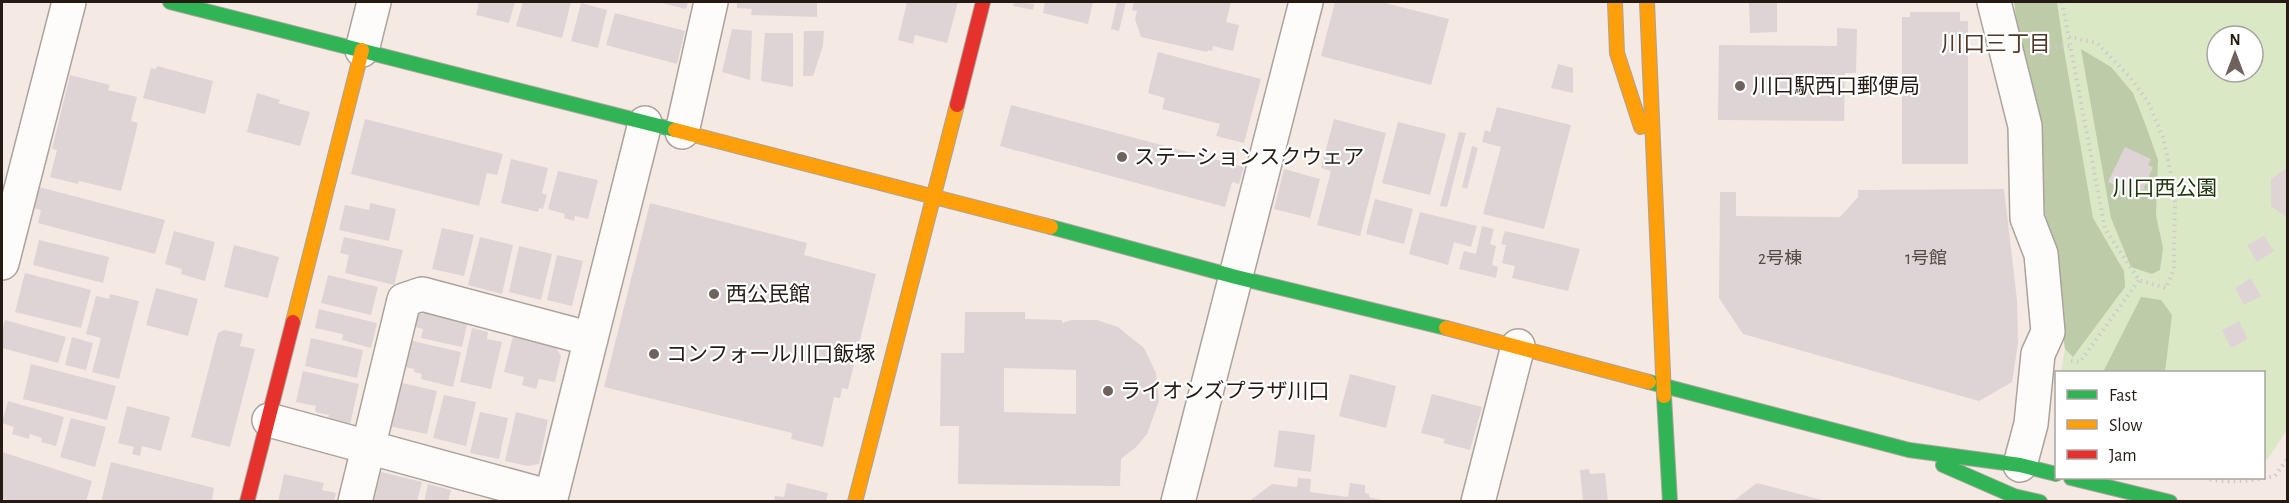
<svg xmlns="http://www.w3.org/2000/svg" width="2289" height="503" font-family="'Alegreya Sans','Noto Sans JP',sans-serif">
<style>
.green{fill:#dbe8c6;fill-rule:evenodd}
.forest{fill:#becba9}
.building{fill:#dfd4d5;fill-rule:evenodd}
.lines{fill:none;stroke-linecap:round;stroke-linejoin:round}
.street-casing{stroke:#aca29c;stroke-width:36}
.fast-casing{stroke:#aca29c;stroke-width:16}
.slow-casing{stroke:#aca29c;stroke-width:16}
.jam-casing{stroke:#aca29c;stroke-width:16}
.path{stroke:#cdcac7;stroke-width:4;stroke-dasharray:1.5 4.5;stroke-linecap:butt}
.street{stroke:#fdfcfb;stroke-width:33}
.fast{stroke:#30b455;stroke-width:14}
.slow{stroke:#ff9f0a;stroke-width:14}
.jam{stroke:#e5322d;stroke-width:14}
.poi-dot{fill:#6e635c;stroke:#fff;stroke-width:2}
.labels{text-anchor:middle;stroke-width:4.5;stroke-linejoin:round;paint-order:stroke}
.number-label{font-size:18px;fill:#544944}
.poi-label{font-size:21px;fill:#261b14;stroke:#fff;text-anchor:start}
.park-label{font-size:21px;fill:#1f350b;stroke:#fff}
.neighbourhood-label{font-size:22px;fill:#523929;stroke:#fff}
</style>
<rect width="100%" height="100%" fill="#f4e9e3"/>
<path class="green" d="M2014 2H2287L2288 425 2285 433 2268 459 2264 460V372H2061L2065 349ZM2217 36H2253V72H2217Z"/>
<path class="forest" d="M2014 2H2057L2064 50 2093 218 2124 271 2125 287 2073 357 2065 349Z
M2081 49 2111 67 2133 93 2146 126 2158 160 2156 215 2163 248 2160 270 2152 274 2131 267 2111 218Z
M2141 297 2161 300 2172 315 2165 372H2103Z"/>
<path class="building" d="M479 2H515L509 23 476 15Z
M523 2H571L562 38 516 26Z
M658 2H688L686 9Z
M737 2H817V17L751 15 752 9 737 8Z
M907 2H958L947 43 915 35 913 44 898 40Z
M1014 2 1034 4 1033 10 1013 6Z
M1045 2H1093L1088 24 1043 13Z
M1117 2H1126L1119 31 1111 29Z
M1134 2H1231L1226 22 1239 25 1233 51 1213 46 1212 51 1208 50 1207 52 1141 37 1135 19 1137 11 1132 10Z
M1335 2H1381L1449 19 1431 85 1321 56Z
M1749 2H1777V32L1750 33Z
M581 3 607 10 598 48 571 41Z
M1910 12H1960V21H1968V164H1902V17H1910Z
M615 13 685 31 677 64 606 45Z
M1837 28 1857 29 1856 73H1845L1844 121 1718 120 1719 45 1837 46Z
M732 29 752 31 750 80 722 72Z
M804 31H824L823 46 813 76H803Z
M765 33H793V87L761 81Z
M1158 52 1261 79 1244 143 1216 136 1220 124 1162 109 1165 98 1148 93Z
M1558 64 1573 68V93L1551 88Z
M157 66 213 81 205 114 143 98 151 68 156 69Z
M70 75 110 85 108 90 137 97 131 121 138 123 121 191 79 181 78 184 50 177 57 150 52 149Z
M257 93 280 100 278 103 310 112 300 146 247 132Z
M1011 105 1244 167 1239 184 1232 182 1225 207 1000 146Z
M1497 107 1571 125 1544 229 1483 214 1501 147 1482 142 1485 130 1490 132Z
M365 119 503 154 497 175 487 173 479 206 351 174Z
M1334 119 1386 133 1360 236 1317 225 1331 171 1321 168Z
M1398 122 1446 134 1430 195 1382 183Z
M1459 132 1466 133 1447 207 1440 206Z
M1472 146 1478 148 1467 189 1462 187Z
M2125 147 2151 159 2148 165 2153 167 2143 190 2138 189 2136 194 2108 182Z
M511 159 548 168 542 193 547 195 543 209 539 208 538 212 501 203Z
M2288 167V218L2271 206V179Z
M1284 169 1320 179 1310 218 1274 209Z
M558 171 598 180 588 219 575 216 574 221 564 218 565 214 548 209Z
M39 187 165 220 155 254 38 223 41 210 33 208Z
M2004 189 2017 300 2018 344 2012 382 1979 401 1743 334 1719 298 1720 192H1736V216L1840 217 1858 197V190Z
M1375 199 1413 209 1404 244 1366 234Z
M370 203 396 209 389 241 339 230 345 205 369 210Z
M650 203 807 243 804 255 876 274 848 389 842 388 840 398 834 397 823 447 791 439 792 433 604 387Z
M1420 212 1477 226 1471 247 1454 242 1448 265 1409 254Z
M1482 226 1494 229 1490 244 1496 246 1492 265 1498 267 1496 278 1459 269 1464 251 1476 254Z
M442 228 474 235 464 276 432 269Z
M174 231 215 242 205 281 181 274 182 269 165 264Z
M1505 231 1580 249 1568 291 1512 278 1515 266 1502 263 1506 245 1501 244Z
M2264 236 2274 251 2257 262 2247 245Z
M344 237 403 250 394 285 345 273 349 255 340 253Z
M480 237 513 245 502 294 468 285Z
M39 240 109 257 103 283 33 265Z
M234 245 279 257 268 298 224 287Z
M519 246 552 254 541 300 509 292Z
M557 255 583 261 572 306 547 300Z
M25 273 91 290 81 328 15 312Z
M328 275 378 287 371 315 321 303Z
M2251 278 2261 296 2244 305 2235 288Z
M156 288 198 299 188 336 146 325Z
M110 294 139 301 119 379 92 372 101 338 86 334 96 296 109 299Z
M319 309 377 323 371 348 342 340 343 334 315 328Z
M424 310 468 320 462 347 421 338 423 329 415 327 419 313 423 314Z
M965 312H1025V319L1062 320V323L1072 320H1097L1118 327 1144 348 1156 373 1159 401 1147 434 1136 447 1121 459 1120 486 958 484 959 426H940L941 353H964ZM1004 368 1076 370V414L1004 412Z
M5 320 66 337 58 363 2 348V331Z
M2239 321 2248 339 2231 348 2222 330Z
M472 328 488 332 487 339 502 342 491 389 460 382Z
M224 330 243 334 240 346 255 349 230 447 191 437 218 333Z
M513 336 555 346 561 356 555 382 539 379 536 389 522 385 524 377 504 372Z
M72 337 93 343 86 370 65 365Z
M311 338 363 350 357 378 305 366Z
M408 340 461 352 453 387 421 379 422 374 414 372V369L402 366Z
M31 364 116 386 107 420 23 399Z
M303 371 359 384 350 425 328 420 329 415 315 412 316 406 296 402Z
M1350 374 1396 386 1386 428 1339 416Z
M398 382 437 391 427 434 388 426Z
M1432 394 1482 407 1470 450 1443 443 1445 439 1421 433Z
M444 395 476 402 466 446 433 438Z
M8 401 64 417 56 446 41 442 42 438 30 434 29 439 12 434 14 427 2 423Z
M127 406 170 417 161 451 142 446 140 456 132 454 134 447 118 443Z
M480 412 508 418 499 459 470 453Z
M516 412 548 420 539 464 528 466 505 461Z
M71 418 106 427 95 467 60 457Z
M1279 430 1315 435 1311 472 1274 467Z
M2 452 92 481 86 502H13L2 498Z
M111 462 214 488 212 499 218 502H101Z
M1589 469 1590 474 1605 473 1608 502H1583L1580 470Z
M381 472 422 482 417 502 374 500Z
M284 474 324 483 322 490 336 493 334 502H278Z
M1298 478 1311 479 1310 492 1348 497 1350 483 1365 485V493L1369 494V497L1390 502H1248L1272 484 1297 487Z
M787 483 828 493 826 502H774L775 496 784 497Z
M1757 483 1826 501V502H1732Z
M428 484 451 490 448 502H424Z"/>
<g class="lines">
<defs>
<path id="street" d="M1994 2 2025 126 2027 218 2041 254 2048 332 2038 354 2031 424 2020 465
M362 50 374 2
M682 132 711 2
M2 263 69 2
M269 420 551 497
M355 502 404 300 422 294 591 339
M550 502 645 123
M1178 502 1306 2
M1478 502 1518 346"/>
<path id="fast" d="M170 2 675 130
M1051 227 1236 277 1446 328
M1649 382 1909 450 2020 465 2056 474
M1664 396 1670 502
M1943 465 2014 496 2040 502
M2071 478 2170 502"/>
<path id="slow" d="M1615 2 1617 53 1641 127
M1647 2 1664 396
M675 130 1051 227
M293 322 362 50
M1446 328 1649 382
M855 502 957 105"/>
<path id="jam" d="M957 105 983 2
M247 502 293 322"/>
</defs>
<use href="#street" class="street-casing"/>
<use href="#fast" class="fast-casing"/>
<use href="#slow" class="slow-casing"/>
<use href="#jam" class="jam-casing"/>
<path class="path" d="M2062 2 2105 229 2139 280 2166 288 2174 269 2175 192 2163 137 2148 102 2129 76 2097 43 2069 37
M2045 59 2043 48 2071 46
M2071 361 2080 362 2139 280
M2204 478C2229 484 2250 481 2275 476L2288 458"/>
<use href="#street" class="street"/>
<use href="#fast" class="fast"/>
<use href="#slow" class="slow"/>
<use href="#jam" class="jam"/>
</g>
<g class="poi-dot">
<circle cx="1740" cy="86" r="6"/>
<circle cx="1122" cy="157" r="6"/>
<circle cx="714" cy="294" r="6"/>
<circle cx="654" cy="354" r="6"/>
<circle cx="1108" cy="391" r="6"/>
</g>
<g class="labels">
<g class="number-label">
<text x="1780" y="264">2号棟</text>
<text x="1926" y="264">1号館</text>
</g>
<g class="poi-label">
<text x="1752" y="93">川口駅西口郵便局</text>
<text x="1134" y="164">ステーションスクウェア</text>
<text x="726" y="301">西公民館</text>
<text x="666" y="361">コンフォール川口飯塚</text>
<text x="1120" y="398">ライオンズプラザ川口</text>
</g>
<g class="park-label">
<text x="2165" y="195">川口西公園</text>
</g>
<g class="neighbourhood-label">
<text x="1996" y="51">川口三丁目</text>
</g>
</g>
<rect width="2289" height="503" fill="none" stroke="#261b14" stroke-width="6"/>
<rect x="2055" y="371" width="210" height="108" fill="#ffffff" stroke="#a8a4a1" stroke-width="1.5"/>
<rect x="2067" y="390" width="30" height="9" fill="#30b455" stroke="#a8a4a1" stroke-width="1.5"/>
<text x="2109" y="401" font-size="18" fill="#261b14">Fast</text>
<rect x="2067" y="420" width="30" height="9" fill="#ff9f0a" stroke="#a8a4a1" stroke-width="1.5"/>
<text x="2109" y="431" font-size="18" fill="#261b14">Slow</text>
<rect x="2067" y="450" width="30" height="9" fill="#e5322d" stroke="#a8a4a1" stroke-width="1.5"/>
<text x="2109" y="461" font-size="18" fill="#261b14">Jam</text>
<g transform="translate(2235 54)"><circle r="28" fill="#ffffff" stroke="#a8a4a1" stroke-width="1.5"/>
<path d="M0-4.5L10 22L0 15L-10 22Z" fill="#6e635c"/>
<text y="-9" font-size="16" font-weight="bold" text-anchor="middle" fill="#261b14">N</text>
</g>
</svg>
